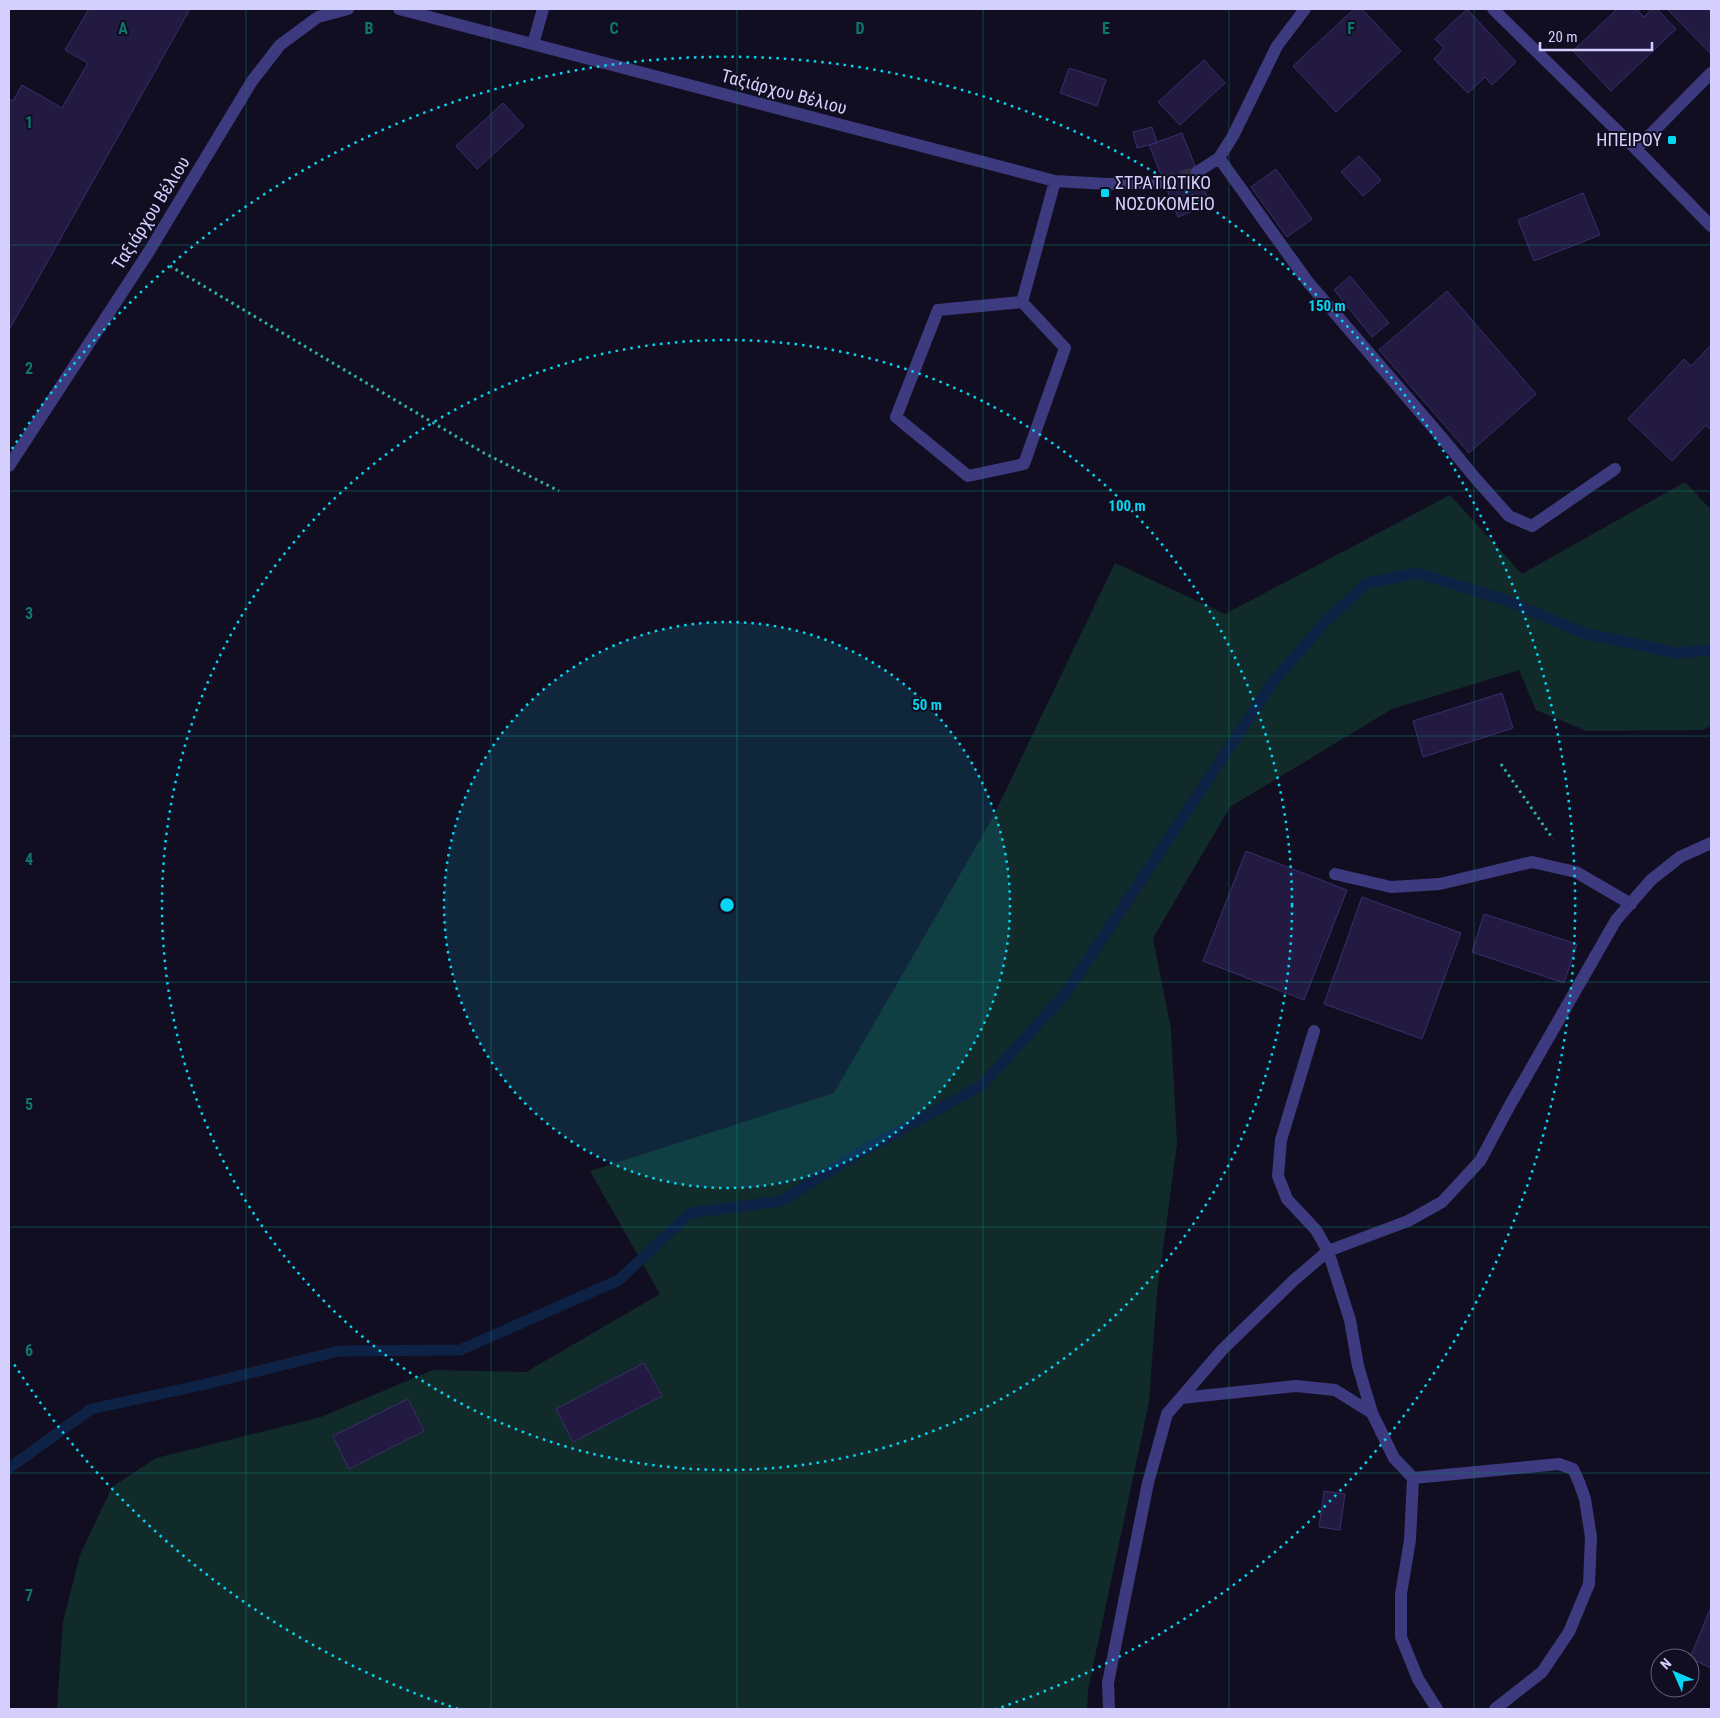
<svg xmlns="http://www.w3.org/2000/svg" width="1720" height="1718" font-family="'Roboto Condensed',sans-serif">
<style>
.green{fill:#112b2a}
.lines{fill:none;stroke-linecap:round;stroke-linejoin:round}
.stream{stroke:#0d2245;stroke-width:11}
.building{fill:#231a41;stroke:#3b2d6d}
.minor-tunnel{stroke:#2e2b42;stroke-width:12;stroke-dasharray:12 6;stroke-linecap:butt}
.path{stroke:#31b0ab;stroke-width:3;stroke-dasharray:2.5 4;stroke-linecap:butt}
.minor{stroke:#3e3a7f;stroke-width:12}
.grid{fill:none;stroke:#0f766e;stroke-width:1;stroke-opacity:0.55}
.ring{fill:none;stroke:#06d5f3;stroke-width:2.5;stroke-dasharray:2.5 5}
.poi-dot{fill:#06d5f3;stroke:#110e21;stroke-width:2}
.labels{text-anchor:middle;stroke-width:4;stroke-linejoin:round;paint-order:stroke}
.street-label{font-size:18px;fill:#d5cffe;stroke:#110e21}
.poi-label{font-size:18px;fill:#d5cffe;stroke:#110e21;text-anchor:end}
.grid-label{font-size:16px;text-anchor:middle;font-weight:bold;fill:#0f766e;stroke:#110e21;stroke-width:4;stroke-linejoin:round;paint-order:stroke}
.centre{fill:#06d5f3;stroke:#110e21;stroke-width:2.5}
.ring-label{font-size:15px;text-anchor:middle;font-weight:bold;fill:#06d5f3;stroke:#110e21;stroke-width:4;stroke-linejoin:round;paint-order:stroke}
</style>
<rect width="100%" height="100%" fill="#110e21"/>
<path class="green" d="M1685 482 1711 510V726L1702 730 1587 731 1536 710 1519 670 1392 709 1230 807 1153 938 1171 1029 1177 1144 1157 1294 1149 1402 1088 1690 1087 1709H57L63 1622 80 1555 112 1487 156 1458 321 1417 433 1370 526 1372 660 1294 590 1171 834 1093 992 819 1115 563 1225 614 1450 495 1522 574Z"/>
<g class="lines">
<path class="stream" d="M9 1468 91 1409 206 1384 339 1351 460 1350 619 1280 690 1213 781 1201 854 1156 982 1085 1066 993 1273 682 1325 622 1367 583 1417 573 1502 599 1584 633 1677 653 1711 650"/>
</g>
<path class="building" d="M89 9H190L9 330V99L13 101 22 85 62 108 88 63 65 50Z
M1354 9H1362L1401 51 1336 112 1293 66Z
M1467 9 1516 62 1492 85 1485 77 1468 93 1434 59 1444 48 1435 39Z
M1617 9H1636L1644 17 1652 9H1657L1676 29 1611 91 1573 51Z
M1667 9H1711L1710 53Z
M1204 60 1225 83 1180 125 1158 102Z
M1069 68 1106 80 1097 106 1060 93Z
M503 103 524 126 477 169 456 146Z
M1152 127 1157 143 1137 148 1133 132Z
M1182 133 1210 204 1178 217 1149 145Z
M1359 156 1381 180 1363 196 1341 172Z
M1276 169 1312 219 1287 237 1251 187Z
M1583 193 1600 235 1534 261 1518 220Z
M1350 276 1389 323 1372 337 1334 290Z
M1447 291 1536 394 1469 453 1379 350Z
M1711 345V430L1706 425 1672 461 1628 419 1684 359 1691 366Z
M1502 693 1513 728 1423 757 1413 721Z
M1246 851 1347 890 1304 1000 1203 961Z
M1362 897 1461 933 1422 1039 1324 1004Z
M1484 914 1577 944 1564 983 1472 952Z
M644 1363 662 1396 573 1442 556 1409Z
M408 1399 424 1431 349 1469 333 1436Z
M1324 1491 1345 1494 1340 1530 1319 1527Z
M1711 1607V1668L1690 1658Z"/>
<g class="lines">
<path class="minor-tunnel" d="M1164 182 1197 172"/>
<path class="path" d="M170 266 484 453 559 491
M1501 764 1553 839"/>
<path class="minor" d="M399 9 1055 181 1107 184 1164 182
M1493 9 1636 149 1711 226
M533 44 543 9
M1636 149 1711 73
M1219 158 1308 282 1443 439 1476 479 1509 516 1532 526 1615 469
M1197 172 1219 158 1233 136 1277 46 1305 9
M1022 302 1065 348 1024 464 968 476 896 417 938 310Z
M1022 302 1055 181
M9 466 148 253 252 81 280 45 318 17 348 9
M1335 874 1391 887 1440 884 1532 862 1576 872 1631 904
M1314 1031 1281 1140 1278 1176 1287 1199 1316 1230 1328 1251 1350 1320 1358 1366 1372 1413 1394 1458 1413 1478 1410 1540 1401 1594V1637L1418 1679 1437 1709
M1181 1398 1296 1386 1335 1390 1372 1413
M1413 1478 1559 1464 1573 1469 1579 1482 1585 1499 1591 1537 1589 1584 1569 1632 1542 1672 1495 1709
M1109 1709 1108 1683 1123 1607 1148 1483 1167 1414 1222 1350 1294 1280 1328 1251 1408 1221 1442 1202 1480 1161 1510 1105 1616 920 1651 880 1680 857 1711 843"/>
</g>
<path class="grid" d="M246 9V1709M491 9V1709M737 9V1709M983 9V1709M1229 9V1709M1474 9V1709M9 245H1711M9 491H1711M9 736H1711M9 982H1711M9 1227H1711M9 1473H1711"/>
<circle cx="727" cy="905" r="283" fill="#06d5f3" fill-opacity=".12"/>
<g class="ring">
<circle cx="727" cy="905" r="283"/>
<circle cx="727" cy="905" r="565"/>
<path d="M458 1709A848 848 0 0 1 12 1361M12 449A848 848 0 1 1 996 1709"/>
</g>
<g class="poi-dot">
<rect x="1667" y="135" width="10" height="10" rx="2.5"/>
<rect x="1100" y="188" width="10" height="10" rx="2.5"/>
</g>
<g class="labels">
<g class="street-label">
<text transform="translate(784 92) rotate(15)" y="6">Ταξιάρχου Βέλιου</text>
<text transform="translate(151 213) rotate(-58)" y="6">Ταξιάρχου Βέλιου</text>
</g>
<g class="poi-label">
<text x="1662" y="146">ΗΠΕΙΡΟΥ</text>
<text x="1115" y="189" text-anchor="start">ΣΤΡΑΤΙΩΤΙΚΟ<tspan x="1115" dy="21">ΝΟΣΟΚΟΜΕΙΟ</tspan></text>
</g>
</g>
<g class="grid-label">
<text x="123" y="34">A</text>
<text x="369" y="34">B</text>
<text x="614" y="34">C</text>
<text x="860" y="34">D</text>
<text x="1106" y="34">E</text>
<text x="1351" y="34">F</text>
<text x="29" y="128">1</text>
<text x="29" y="374">2</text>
<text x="29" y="619">3</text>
<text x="29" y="865">4</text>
<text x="29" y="1110">5</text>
<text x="29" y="1356">6</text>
<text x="29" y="1601">7</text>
</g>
<circle cx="727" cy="905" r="8" class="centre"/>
<g class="ring-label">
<text x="1327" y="311">150 m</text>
<text x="1127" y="511">100 m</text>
<text x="927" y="710">50 m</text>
</g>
<rect width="1720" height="1718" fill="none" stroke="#d5cffe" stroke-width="20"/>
<g transform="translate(1675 1673) rotate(315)"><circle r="24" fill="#110e21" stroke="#5f5b79"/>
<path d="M0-4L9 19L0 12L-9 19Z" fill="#06d5f3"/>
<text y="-8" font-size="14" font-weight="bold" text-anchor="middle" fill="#d5cffe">N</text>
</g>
<path d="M1540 42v8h112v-8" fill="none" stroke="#d5cffe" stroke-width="2.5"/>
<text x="1548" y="42" font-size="15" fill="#d5cffe" stroke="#110e21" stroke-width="4" paint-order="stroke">20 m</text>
</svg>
